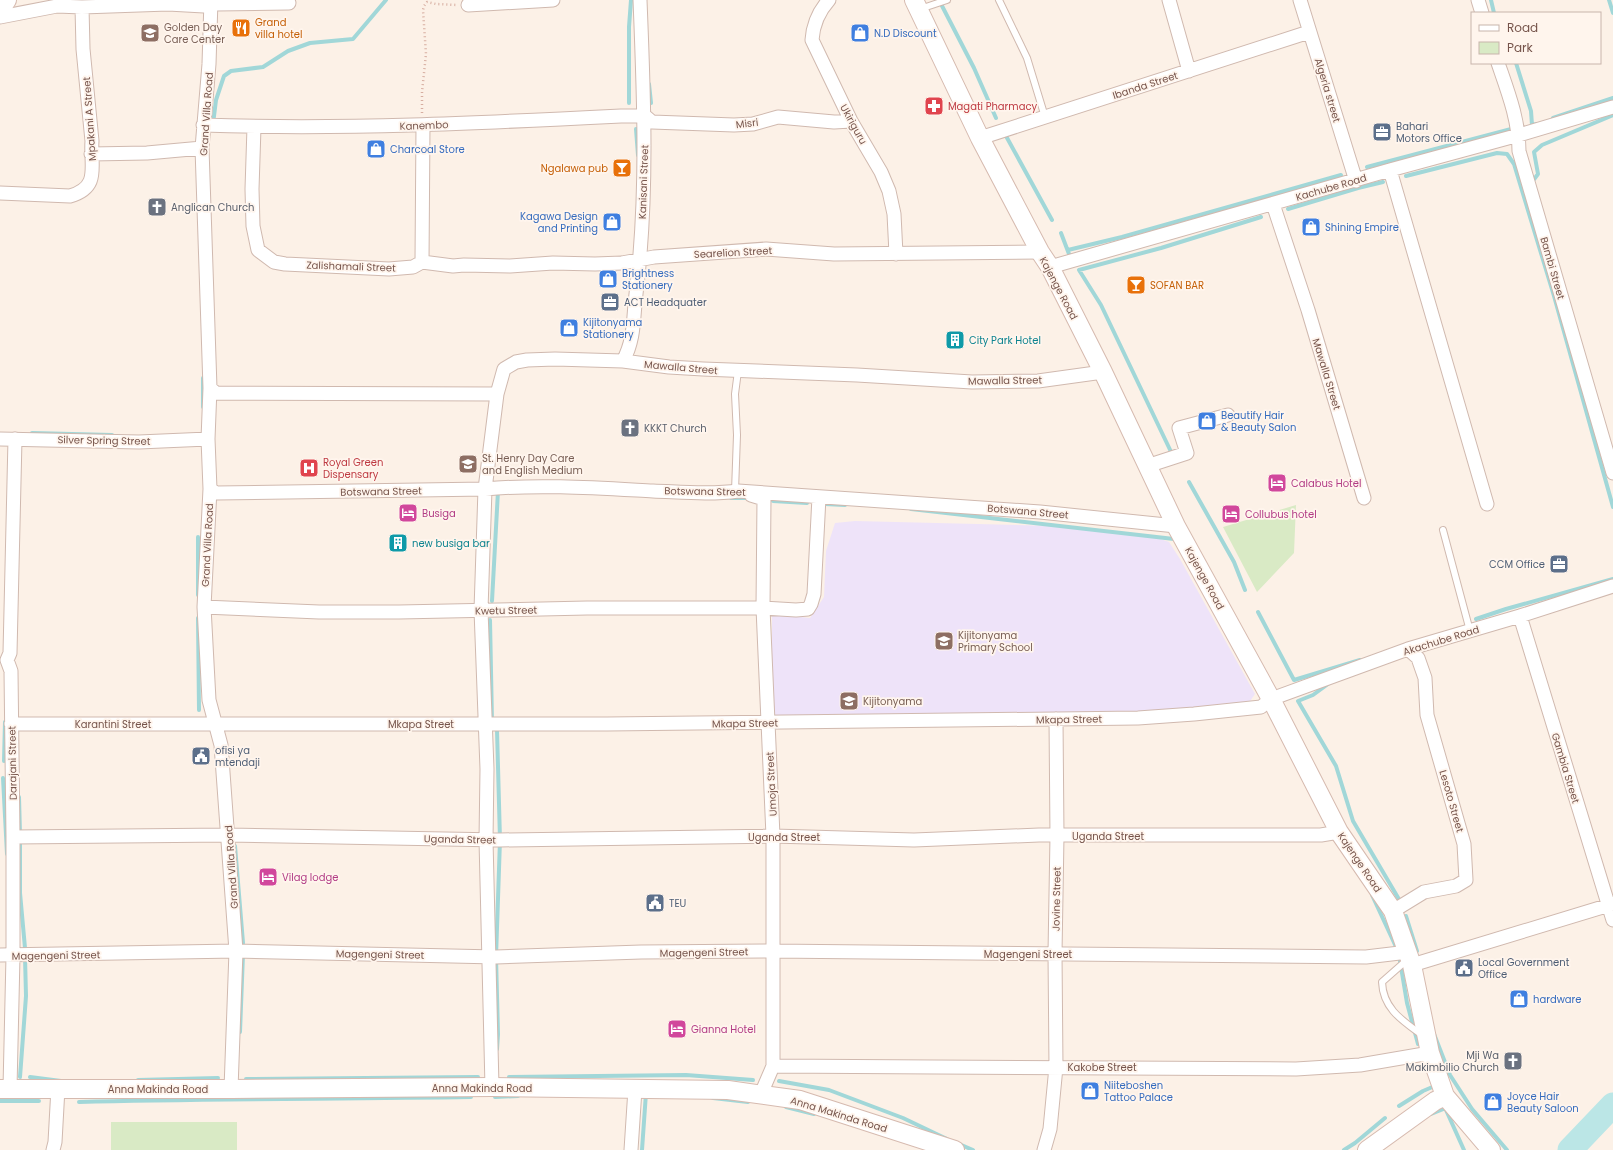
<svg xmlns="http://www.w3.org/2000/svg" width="1613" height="1150" font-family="Poppins,sans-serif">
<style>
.education{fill:#eee3f9}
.green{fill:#d9eac5}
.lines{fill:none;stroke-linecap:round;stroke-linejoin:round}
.stream{stroke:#a1d7d8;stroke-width:4}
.river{stroke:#bbe6e6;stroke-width:25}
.lane-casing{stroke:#d0b9af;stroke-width:8}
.street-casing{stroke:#d0b9af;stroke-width:15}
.secondary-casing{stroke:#d6baaf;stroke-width:20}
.path{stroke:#d7aea1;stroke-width:2.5;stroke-dasharray:1 3;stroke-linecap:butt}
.lane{stroke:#fff;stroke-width:6}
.street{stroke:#fff;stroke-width:13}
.secondary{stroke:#fff;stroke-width:18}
.labels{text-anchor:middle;stroke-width:3.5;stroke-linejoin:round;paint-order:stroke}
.food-label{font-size:10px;fill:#c56008;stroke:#fff5ed;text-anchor:start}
.education-label{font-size:10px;fill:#785e54;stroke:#fff5ed;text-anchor:start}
.shop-label{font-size:10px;fill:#366cbe;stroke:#fff5ed;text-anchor:start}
.street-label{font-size:10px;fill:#76544b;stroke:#fff5ed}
.health-label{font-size:10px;fill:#be3a42;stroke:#fff5ed;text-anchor:start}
.service-label{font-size:10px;fill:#4e5e75;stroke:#fff5ed;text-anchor:start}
.worship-label{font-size:10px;fill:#5b616d;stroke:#fff5ed;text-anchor:start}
.culture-label{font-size:10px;fill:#0d838f;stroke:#fff5ed;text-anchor:start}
.hotel-label{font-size:10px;fill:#b23c85;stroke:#fff5ed;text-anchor:start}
</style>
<rect width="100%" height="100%" fill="#fcf1e7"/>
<path class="education" d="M855 521 1054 526 1149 535 1169 542 1180 559 1255 694 1241 714 772 727V614L810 618 824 597 826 551 835 523Z"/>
<path class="green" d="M1296 505 1294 553 1257 592 1223 527Z
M111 1122H237V1150H111Z"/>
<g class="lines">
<path class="stream" d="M939 0 974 68 996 118
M1491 0 1494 13
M1609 0 1613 13
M1516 63 1531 111 1532 125 1537 124
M649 84 651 103
M629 103V27L631 0
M1553 118 1613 98
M213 124 216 100 224 76 231 71 263 67 288 51 310 43 353 39 386 0
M636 129 638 155
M1006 136 1052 220
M1367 167 1515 128
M1406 176 1497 153 1507 154 1514 164 1554 296 1613 507
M1532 182 1538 174 1534 152 1542 145 1613 115
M1288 209 1358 188 1383 182
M1061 233 1069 254
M1068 250 1122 237 1341 175
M632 283 630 275 634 269
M203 407V378
M32 433 112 435
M1173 456 1101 305 1079 270 1161 248 1261 217
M1189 482 1234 562 1245 590
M731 498H750
M773 501 807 503
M825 504 845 505
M911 509 1174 539
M198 595V537
M492 601 498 491
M1258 612 1294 680 1360 660
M198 618 199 710
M1476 619 1506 609 1613 579
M490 620 492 722
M1328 684 1313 695 1298 701 1336 766 1353 821 1400 901
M494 727 497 730 500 840 496 957 498 1034 497 1049
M4 761 5 722
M3 778 7 854
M19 797 20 834
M20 842V893L25 948
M235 846 243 943
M1372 895 1397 949
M1406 916 1417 951
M1400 961 1407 1003 1418 1044
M240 1032 243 954
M1434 1034 1450 1075 1472 1109 1507 1150
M20 1077 26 996 25 957
M30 1077 61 1081
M509 1077 686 1075 753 1080
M246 1079 478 1077
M138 1080 218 1078
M779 1081 829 1090 903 1118 947 1139
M495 1097 518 1096
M713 1098 748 1102
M0 1101H39
M79 1102C210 1099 340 1099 471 1097
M1399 1106 1423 1091 1437 1085
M786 1107 814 1114
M1446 1110 1464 1150
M1431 1114 1446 1108
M959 1144 973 1150
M642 1150 646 1093
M1344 1150 1355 1143 1385 1118"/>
<path class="river" d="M1570 1150 1613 1105"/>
<defs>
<path id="lane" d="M999 0 1027 58 1045 117
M920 9 947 0
M735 491 737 435 735 394 738 371
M1443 530 1470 631
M1407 960 1382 982C1383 1009 1403 1021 1422 1035"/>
<path id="street" d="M211 0 209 64 202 148 210 388 208 439 210 489 204 607 209 700 221 745 236 951 231 1089
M829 0C819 11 813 25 812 40L851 121 881 172 889 191 894 214 896 254
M1169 0 1189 71
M1300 0 1356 181
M1478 0 1482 13
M468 5 553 0
M0 17 57 6 82 7 168 4 204 6 211 2 216 4 289 3
M1498 63C1508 92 1519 120 1519 151L1613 473
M203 125C342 130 482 123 621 116H645L652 122 734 125 753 124 778 117 834 122 851 121
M254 127 252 189 253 226 258 250 274 262 285 264 389 269 413 267 422 262 453 266 464 265 510 266 553 263 595 264 622 263 654 257 766 249 834 254 1040 252
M980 138 1309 32
M91 154 147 153 202 148
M1390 170 1487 504
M0 193 70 196C101 187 90 166 92 141L83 49 82 7
M1273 204 1308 310 1364 498
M422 262 423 125
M1050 267 1390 170 1519 135 1613 107
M623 361C635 339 633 318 636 294 648 196 644 98 640 0
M210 388 216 393 497 394
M0 439 139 442 208 439
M1147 466 1187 453 1179 428 1228 415
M210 489 216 493 485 489C540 484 597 488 653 491 681 492 710 495 738 491L1040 512 1176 526
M751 495 764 499 763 608 773 836V1066L761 1094
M204 607 319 612H399L587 608H763L796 610 808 609 811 604 814 594 819 497
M1520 616 1613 920
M11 724H607L1138 718 1194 714 1261 707 1271 699 1408 649 1520 616 1613 586
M13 837 228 835 500 840 773 836 914 840 1039 835H1321L1339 832
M1393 911 1424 892 1456 886 1466 880 1464 844 1427 715 1425 678 1418 658 1408 649
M0 955 236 951 496 957 641 952 772 951 1366 957 1408 952
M1412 965 1613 904
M773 1066 1296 1069 1360 1065 1430 1053
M492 1087 486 840 487 769 481 610 485 489 497 394 504 369 516 362 527 360 555 359 623 361 669 367 703 369 857 375 972 382 1038 381 1103 372
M10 1088 13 956V837L11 671 7 660 10 653 15 439
M53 1150 55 1142 58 1088
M631 1150 635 1089
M1044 1150 1050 1129 1056 1067 1055 953 1057 836 1056 719"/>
<path id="secondary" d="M914 0 980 138 1040 252 1050 267 1103 372 1176 526 1271 699 1339 832 1393 911 1412 965 1430 1053 1445 1096 1491 1150
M0 11 7 0
M0 1089H231L492 1087 728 1090 800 1100 955 1150
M1367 1150 1435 1101 1445 1096"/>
</defs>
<use href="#lane" class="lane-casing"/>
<use href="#street" class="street-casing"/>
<use href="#secondary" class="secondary-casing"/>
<path class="path" d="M422 113V92L426 54 423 10 424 6 427 2 436 4 457 5"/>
<use href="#lane" class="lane"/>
<use href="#street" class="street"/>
<use href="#secondary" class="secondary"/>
</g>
<defs>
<symbol id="restaurant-square" viewBox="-11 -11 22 22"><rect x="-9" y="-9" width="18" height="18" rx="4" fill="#e8710a" stroke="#fff5ed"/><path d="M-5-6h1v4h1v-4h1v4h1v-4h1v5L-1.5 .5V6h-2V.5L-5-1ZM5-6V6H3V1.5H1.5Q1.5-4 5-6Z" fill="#fff"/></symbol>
<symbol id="school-square" viewBox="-11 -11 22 22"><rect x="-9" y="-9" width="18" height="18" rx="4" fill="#8d6e63" stroke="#fff5ed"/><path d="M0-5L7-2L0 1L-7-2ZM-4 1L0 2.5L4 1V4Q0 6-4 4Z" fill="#fff"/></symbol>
<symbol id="shop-square" viewBox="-11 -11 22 22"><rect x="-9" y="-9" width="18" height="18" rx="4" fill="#3f7fe0" stroke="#fff5ed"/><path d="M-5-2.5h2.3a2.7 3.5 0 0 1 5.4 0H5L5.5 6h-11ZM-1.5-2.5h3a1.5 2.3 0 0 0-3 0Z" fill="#fff"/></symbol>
<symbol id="pharmacy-square" viewBox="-11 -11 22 22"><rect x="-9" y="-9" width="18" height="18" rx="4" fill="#e0444e" stroke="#fff5ed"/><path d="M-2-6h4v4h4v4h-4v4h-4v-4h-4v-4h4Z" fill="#fff"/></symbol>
<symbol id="office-square" viewBox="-11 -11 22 22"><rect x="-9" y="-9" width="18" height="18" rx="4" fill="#5c6f8a" stroke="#fff5ed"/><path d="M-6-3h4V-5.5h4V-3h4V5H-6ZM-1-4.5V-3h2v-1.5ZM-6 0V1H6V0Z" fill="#fff"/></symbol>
<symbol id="bar-square" viewBox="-11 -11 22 22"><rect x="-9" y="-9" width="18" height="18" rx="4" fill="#e8710a" stroke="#fff5ed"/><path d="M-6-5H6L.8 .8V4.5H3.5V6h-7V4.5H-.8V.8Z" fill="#fff"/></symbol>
<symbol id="church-square" viewBox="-11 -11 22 22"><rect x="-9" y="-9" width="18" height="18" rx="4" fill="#6b7280" stroke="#fff5ed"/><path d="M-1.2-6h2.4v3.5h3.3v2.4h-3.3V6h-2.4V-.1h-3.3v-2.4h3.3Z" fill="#fff"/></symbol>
<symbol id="building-square" viewBox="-11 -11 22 22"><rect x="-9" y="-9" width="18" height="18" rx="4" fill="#0f9aa8" stroke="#fff5ed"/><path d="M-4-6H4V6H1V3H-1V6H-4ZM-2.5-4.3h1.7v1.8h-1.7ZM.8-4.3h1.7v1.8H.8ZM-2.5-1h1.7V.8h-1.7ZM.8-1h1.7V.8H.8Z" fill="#fff"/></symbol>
<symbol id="hospital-square" viewBox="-11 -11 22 22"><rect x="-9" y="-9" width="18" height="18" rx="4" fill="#e0444e" stroke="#fff5ed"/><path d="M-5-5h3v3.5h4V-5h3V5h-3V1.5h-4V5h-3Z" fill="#fff"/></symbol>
<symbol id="hotel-square" viewBox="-11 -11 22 22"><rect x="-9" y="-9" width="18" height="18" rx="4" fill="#d1479c" stroke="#fff5ed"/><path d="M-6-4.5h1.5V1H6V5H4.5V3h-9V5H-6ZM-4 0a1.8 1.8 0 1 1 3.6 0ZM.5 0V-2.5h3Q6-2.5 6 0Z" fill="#fff"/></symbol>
<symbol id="civic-square" viewBox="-11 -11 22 22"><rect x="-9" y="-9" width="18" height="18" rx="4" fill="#5c6f8a" stroke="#fff5ed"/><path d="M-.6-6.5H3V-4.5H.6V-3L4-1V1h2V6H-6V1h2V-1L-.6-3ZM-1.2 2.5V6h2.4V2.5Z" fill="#fff"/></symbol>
</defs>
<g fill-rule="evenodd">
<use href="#restaurant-square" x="230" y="17" width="22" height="22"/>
<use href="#school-square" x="139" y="22" width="22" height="22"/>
<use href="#shop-square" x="849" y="22" width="22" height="22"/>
<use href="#pharmacy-square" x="923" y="95" width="22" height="22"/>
<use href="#office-square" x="1371" y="121" width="22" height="22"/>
<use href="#shop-square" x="365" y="138" width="22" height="22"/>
<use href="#bar-square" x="611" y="157" width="22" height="22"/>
<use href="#church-square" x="146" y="196" width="22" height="22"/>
<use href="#shop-square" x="601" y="211" width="22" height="22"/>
<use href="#shop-square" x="1300" y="216" width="22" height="22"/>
<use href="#shop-square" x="597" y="268" width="22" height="22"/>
<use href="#bar-square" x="1125" y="274" width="22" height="22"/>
<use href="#office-square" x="599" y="291" width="22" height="22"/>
<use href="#shop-square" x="558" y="317" width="22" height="22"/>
<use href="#building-square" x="944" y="329" width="22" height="22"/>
<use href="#shop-square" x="1196" y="410" width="22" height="22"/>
<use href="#church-square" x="619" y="417" width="22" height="22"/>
<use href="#school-square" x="457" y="453" width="22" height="22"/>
<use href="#hospital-square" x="298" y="457" width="22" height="22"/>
<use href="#hotel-square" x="1266" y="472" width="22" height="22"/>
<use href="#hotel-square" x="397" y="502" width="22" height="22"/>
<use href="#hotel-square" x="1220" y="503" width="22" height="22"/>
<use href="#building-square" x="387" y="532" width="22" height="22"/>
<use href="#office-square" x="1548" y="553" width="22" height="22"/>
<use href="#school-square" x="933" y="630" width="22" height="22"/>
<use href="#school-square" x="838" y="690" width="22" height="22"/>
<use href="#civic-square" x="190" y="745" width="22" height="22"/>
<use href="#hotel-square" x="257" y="866" width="22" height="22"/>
<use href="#civic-square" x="644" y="892" width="22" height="22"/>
<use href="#civic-square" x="1453" y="957" width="22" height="22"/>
<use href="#shop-square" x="1508" y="988" width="22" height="22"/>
<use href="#hotel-square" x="666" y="1018" width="22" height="22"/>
<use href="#church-square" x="1502" y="1050" width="22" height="22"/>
<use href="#shop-square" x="1079" y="1080" width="22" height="22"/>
<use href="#shop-square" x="1482" y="1091" width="22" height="22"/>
</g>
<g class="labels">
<g class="food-label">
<text x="255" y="26">Grand<tspan x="255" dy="12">villa hotel</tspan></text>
<text x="608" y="172" text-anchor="end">Ngalawa pub</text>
<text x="1150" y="289">SOFAN BAR</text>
</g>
<g class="education-label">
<text x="164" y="31">Golden Day<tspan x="164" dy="12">Care Center</tspan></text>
<text x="482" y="462">St. Henry Day Care<tspan x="482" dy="12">and English Medium</tspan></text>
<text x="958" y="639">Kijitonyama<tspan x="958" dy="12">Primary School</tspan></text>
<text x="863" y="705">Kijitonyama</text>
</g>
<g class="shop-label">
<text x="874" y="37">N.D Discount</text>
<text x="390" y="153">Charcoal Store</text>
<text x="598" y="220" text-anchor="end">Kagawa Design<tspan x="598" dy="12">and Printing</tspan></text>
<text x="1325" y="231">Shining Empire</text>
<text x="622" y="277">Brightness<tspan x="622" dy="12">Stationery</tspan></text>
<text x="583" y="326">Kijitonyama<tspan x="583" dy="12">Stationery</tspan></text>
<text x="1221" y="419">Beautify Hair<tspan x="1221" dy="12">&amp; Beauty Salon</tspan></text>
<text x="1533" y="1003">hardware</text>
<text x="1104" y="1089">Niiteboshen<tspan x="1104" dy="12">Tattoo Palace</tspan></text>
<text x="1507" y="1100">Joyce Hair<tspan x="1507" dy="12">Beauty Saloon</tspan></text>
</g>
<g class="street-label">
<text transform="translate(1145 85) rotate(-18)" y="4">Ibanda Street</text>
<text transform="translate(1328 90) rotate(73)" y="4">Algeria street</text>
<text transform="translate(206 114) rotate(-86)" y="4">Grand Villa Road</text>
<text transform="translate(89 119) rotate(-94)" y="4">Mpakani A Street</text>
<text transform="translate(747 123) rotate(-7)" y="4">Misri</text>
<text transform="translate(854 124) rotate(61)" y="4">Ukiriguru</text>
<text transform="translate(424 125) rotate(-2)" y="4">Kanembo</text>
<text transform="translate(643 182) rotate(-88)" y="4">Kanisani Street</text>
<text transform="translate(1331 187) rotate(-16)" y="4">Kachube Road</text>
<text transform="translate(733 252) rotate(-3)" y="4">Searelion Street</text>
<text transform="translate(351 266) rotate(2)" y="4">Zalishamali Street</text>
<text transform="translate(1553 268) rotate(74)" y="4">Bambi Street</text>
<text transform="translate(1059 288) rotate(62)" y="4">Kajenge Road</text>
<text transform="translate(681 367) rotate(5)" y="4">Mawalla Street</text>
<text transform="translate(1327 374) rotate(73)" y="4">Mawalla Street</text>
<text transform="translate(1005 380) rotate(-1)" y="4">Mawalla Street</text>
<text transform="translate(104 440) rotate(1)" y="4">Silver Spring Street</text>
<text transform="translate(381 491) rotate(-1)" y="4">Botswana Street</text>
<text transform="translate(705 491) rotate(1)" y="4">Botswana Street</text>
<text transform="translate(1028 511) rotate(5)" y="4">Botswana Street</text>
<text transform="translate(207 545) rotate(-87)" y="4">Grand Villa Road</text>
<text transform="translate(1205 578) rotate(61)" y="4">Kajenge Road</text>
<text transform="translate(506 610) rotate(-1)" y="4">Kwetu Street</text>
<text transform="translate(1441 640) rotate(-17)" y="4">Akachube Road</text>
<text transform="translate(1069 719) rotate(-1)" y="4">Mkapa Street</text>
<text transform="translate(745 723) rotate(-1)" y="4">Mkapa Street</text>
<text x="113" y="728">Karantini Street</text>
<text x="421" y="728">Mkapa Street</text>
<text transform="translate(12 763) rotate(-91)" y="4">Darajani Street</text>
<text transform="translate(1566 768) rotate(73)" y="4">Gambia Street</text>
<text transform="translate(771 784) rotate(-93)" y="4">Umoja Street</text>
<text transform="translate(1452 801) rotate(74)" y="4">Lesoto Street</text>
<text x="1108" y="840">Uganda Street</text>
<text x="784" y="841">Uganda Street</text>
<text transform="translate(460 839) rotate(1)" y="4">Uganda Street</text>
<text transform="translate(1360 862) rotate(56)" y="4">Kajenge Road</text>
<text transform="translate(231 867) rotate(-94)" y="4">Grand Villa Road</text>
<text transform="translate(1056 899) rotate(-89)" y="4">Jovine Street</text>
<text transform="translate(704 952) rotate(-1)" y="4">Magengeni Street</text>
<text transform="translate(380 954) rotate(1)" y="4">Magengeni Street</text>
<text x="1028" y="958">Magengeni Street</text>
<text transform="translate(56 955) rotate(-1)" y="4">Magengeni Street</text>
<text x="1102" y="1071">Kakobe Street</text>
<text x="482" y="1092">Anna Makinda Road</text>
<text x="158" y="1093">Anna Makinda Road</text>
<text transform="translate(839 1114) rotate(17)" y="4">Anna Makinda Road</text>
</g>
<g class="health-label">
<text x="948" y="110">Magati Pharmacy</text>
<text x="323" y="466">Royal Green<tspan x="323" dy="12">Dispensary</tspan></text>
</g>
<g class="service-label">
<text x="1396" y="130">Bahari<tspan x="1396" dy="12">Motors Office</tspan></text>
<text x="624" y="306">ACT Headquater</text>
<text x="1545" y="568" text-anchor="end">CCM Office</text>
<text x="215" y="754">ofisi ya<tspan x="215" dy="12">mtendaji</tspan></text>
<text x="669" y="907">TEU</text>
<text x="1478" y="966">Local Government<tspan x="1478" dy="12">Office</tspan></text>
</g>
<g class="worship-label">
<text x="171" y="211">Anglican Church</text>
<text x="644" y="432">KKKT Church</text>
<text x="1499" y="1059" text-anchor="end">Mji Wa<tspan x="1499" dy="12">Makimbilio Church</tspan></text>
</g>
<g class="culture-label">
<text x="969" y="344">City Park Hotel</text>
<text x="412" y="547">new busiga bar</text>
</g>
<g class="hotel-label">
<text x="1291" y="487">Calabus Hotel</text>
<text x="422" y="517">Busiga</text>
<text x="1245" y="518">Collubus hotel</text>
<text x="282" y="881">Vilag lodge</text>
<text x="691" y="1033">Gianna Hotel</text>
</g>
</g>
<rect x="1471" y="12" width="130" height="52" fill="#fff5ed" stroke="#c8b5ac"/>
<rect x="1479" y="25" width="20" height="6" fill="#ffffff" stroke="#c8b5ac"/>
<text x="1507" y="32" font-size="12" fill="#76544b">Road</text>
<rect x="1479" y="42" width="20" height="12" fill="#d9eac5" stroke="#c8b5ac"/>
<text x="1507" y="52" font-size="12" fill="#76544b">Park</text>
</svg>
